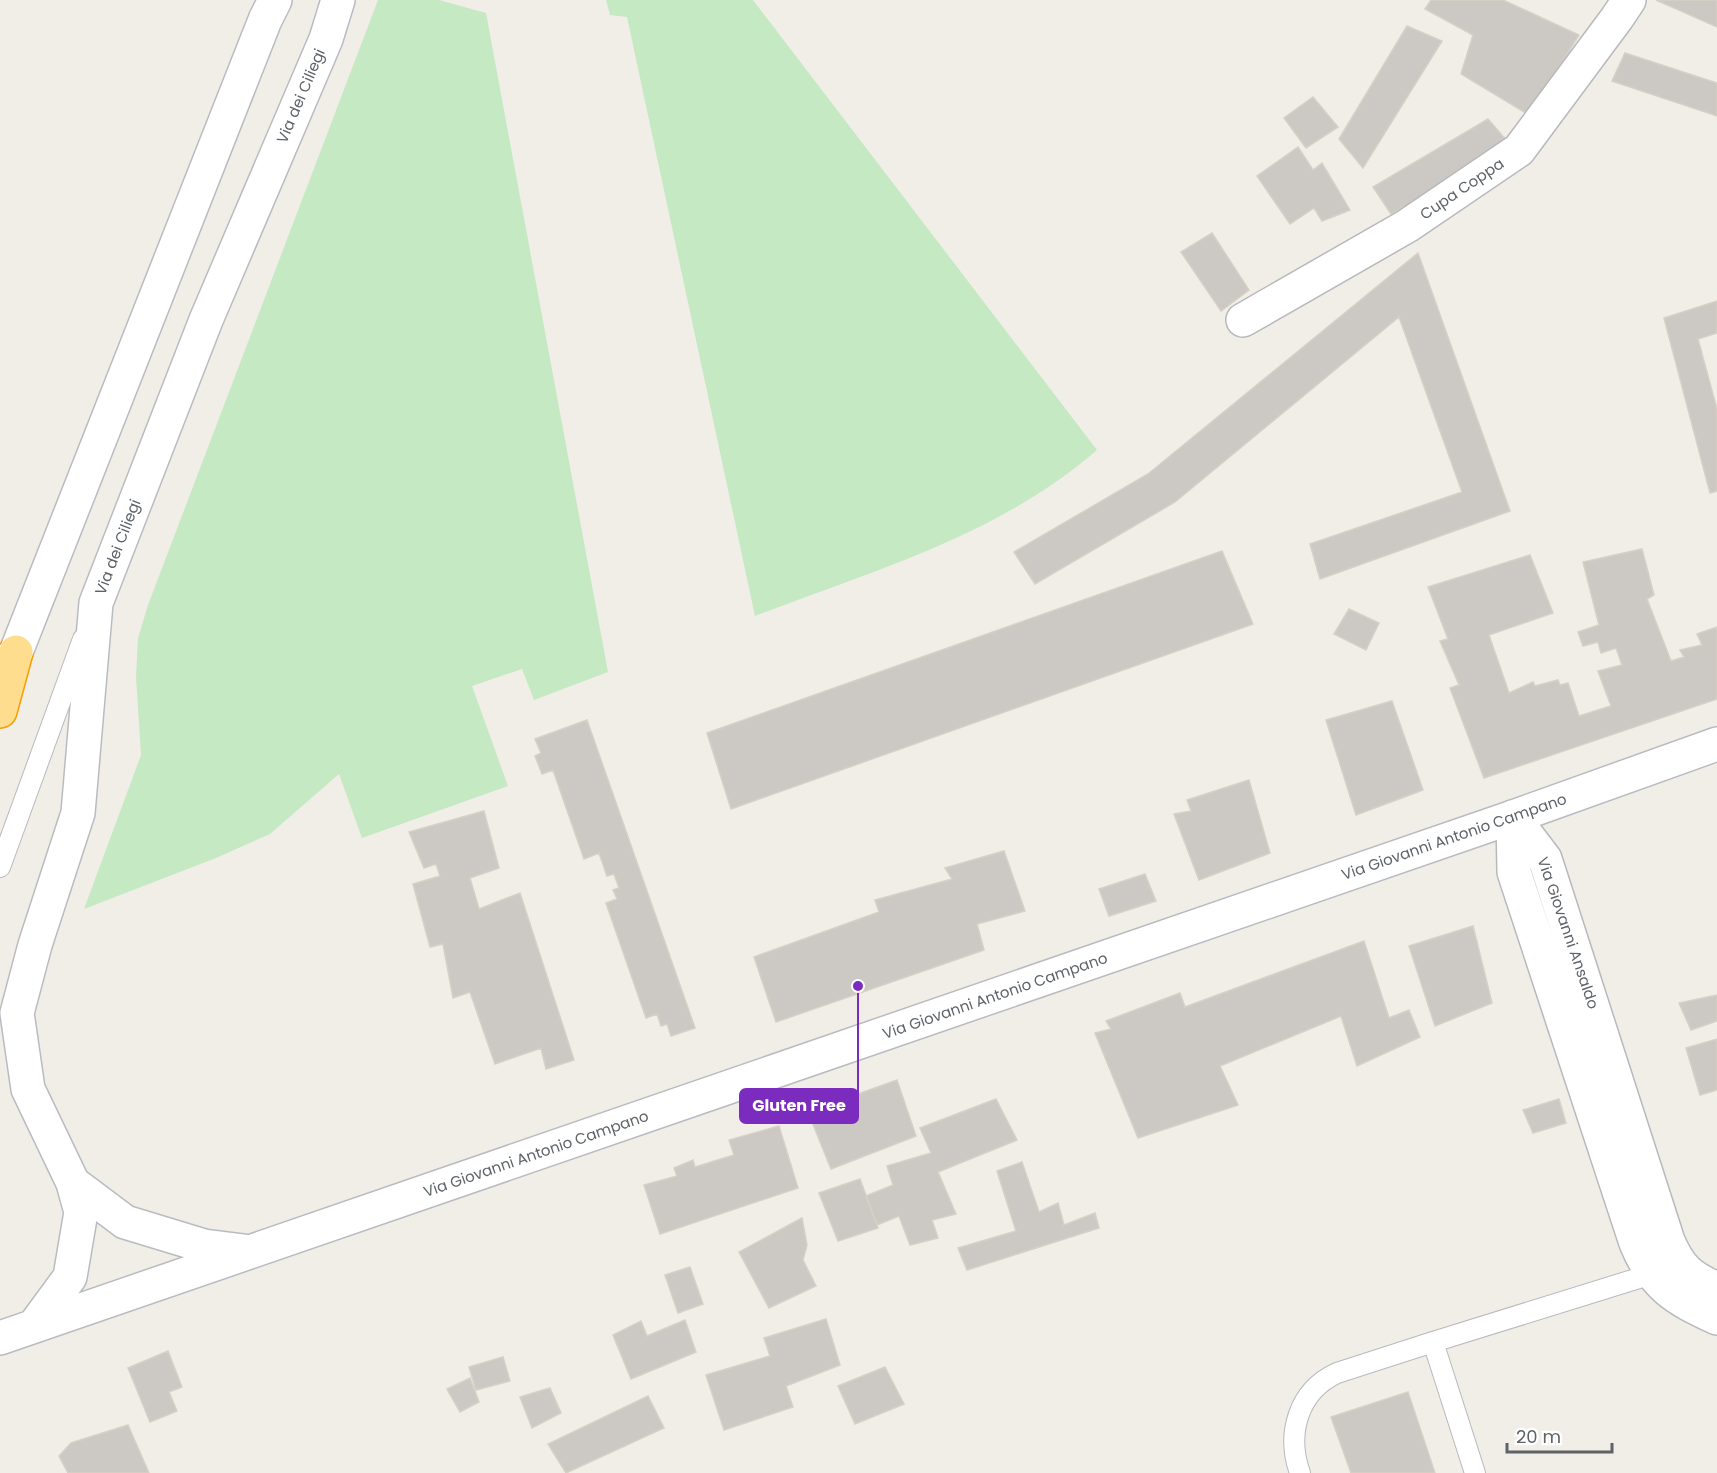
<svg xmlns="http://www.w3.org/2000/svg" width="1717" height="1473" font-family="Poppins,sans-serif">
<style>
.green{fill:#c5e9c3}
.building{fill:#ccc9c4;stroke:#d6d0c5;stroke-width:1.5}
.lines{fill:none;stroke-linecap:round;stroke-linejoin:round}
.lane-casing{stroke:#b7b9bd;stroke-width:22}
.street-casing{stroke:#b7b9bd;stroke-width:36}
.secondary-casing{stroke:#b8bcc1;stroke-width:36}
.highway-casing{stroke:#f79e00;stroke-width:36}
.lane{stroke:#fff;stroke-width:20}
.street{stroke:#fff;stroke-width:33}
.secondary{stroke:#fff;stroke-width:33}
.highway{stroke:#ffdd8f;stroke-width:33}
.labels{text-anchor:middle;stroke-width:4.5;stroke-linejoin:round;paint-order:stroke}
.street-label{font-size:15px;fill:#5e6367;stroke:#fff}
.leader{fill:none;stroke:#7b2cbf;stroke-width:2}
.callout-dot{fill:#7b2cbf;stroke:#fff;stroke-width:2}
.callout{fill:#7b2cbf;stroke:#7b2cbf;stroke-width:2}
.callout-label{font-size:16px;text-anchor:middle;font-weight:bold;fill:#fff}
</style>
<rect width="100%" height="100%" fill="#f1eee7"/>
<path class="green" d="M378 0H439L486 13 608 672 534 700 522 669 472 686 508 786 362 838 339 774 270 834 216 858 84 909 141 755 136 677 138 638 148 605Z
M606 0H753L1097 450C1001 534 873 571 755 616L627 17 610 15Z"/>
<path class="building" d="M1431 0H1503L1579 35 1529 115 1461 74 1473 35 1425 9Z
M1656 0H1717V27Z
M1407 26 1442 41 1363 168 1339 139Z
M1625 53 1717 83V116L1612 81Z
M1313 97 1338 127 1306 148 1284 118Z
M1488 119 1508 142 1460 175 1391 214 1373 187Z
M1298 147 1313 170 1322 163 1350 210 1322 221 1314 208 1290 224 1257 176Z
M1212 233 1249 290 1221 311 1181 252Z
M1418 253 1510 511 1320 579 1310 544 1462 492 1399 317 1175 502 1035 584 1014 552 1148 474Z
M1717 301V333L1698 339 1717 409V491L1710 493 1664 318Z
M1642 549 1654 595 1647 599 1671 661 1684 657 1680 650 1702 645 1697 634 1717 627V699L1484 778 1450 688 1459 685 1440 641 1448 639 1428 587 1530 555 1553 613 1489 635 1509 693 1533 682 1535 686 1558 680 1560 685 1568 683 1579 716 1611 706 1598 671 1622 665 1616 648 1601 653 1598 642 1583 646 1578 632 1599 625 1583 562Z
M1222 551 1253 624 731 809 707 733Z
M1349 609 1379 623 1366 650 1334 634Z
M1392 701 1423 790 1356 815 1326 720Z
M587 720 695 1028 671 1036 667 1024 661 1026 657 1014 646 1018 606 903 617 899 613 890 619 888 614 874 607 876 599 853 584 859 553 770 542 774 535 756 541 753 535 739Z
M1249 780 1270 853 1199 880 1174 814 1191 811 1187 800Z
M484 811 499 868 470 878 479 909 520 893 574 1060 546 1069 541 1048 495 1064 470 992 453 998 443 944 430 947 413 884 440 876 436 864 424 868 409 832Z
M1004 851 1025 911 977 924 984 950 776 1022 754 957 879 912 875 900 952 879 945 868Z
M1145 874 1156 901 1109 916 1099 889Z
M1473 926 1492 1003 1435 1026 1409 946Z
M1364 941 1389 1018 1409 1010 1420 1037 1357 1066 1341 1016 1220 1066 1238 1105 1138 1138 1095 1033 1111 1029 1106 1021 1180 993 1185 1007Z
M1717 995V1021L1691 1030 1679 1003Z
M1717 1039V1090L1700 1095 1686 1048Z
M897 1080 916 1136 831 1169 808 1112Z
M996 1099 1017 1140 938 1172 956 1214 932 1220 938 1238 910 1245 899 1216 877 1225 866 1196 893 1185 887 1166 931 1153 920 1128Z
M1559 1099 1566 1123 1533 1133 1523 1110Z
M779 1126 798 1188 660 1234 644 1185 677 1176 674 1168 693 1160 695 1167 734 1155 729 1140Z
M1022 1162 1039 1212 1058 1203 1064 1225 1095 1213 1099 1228 967 1270 958 1248 1016 1231 997 1171Z
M860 1179 878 1228 838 1241 819 1193Z
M802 1218 807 1245 803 1260 816 1286 769 1308 739 1252Z
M690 1267 703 1304 678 1313 665 1275Z
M826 1319 840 1365 786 1386 793 1407 724 1430 706 1375 770 1356 764 1338Z
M685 1320 696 1352 631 1379 613 1335 641 1321 647 1336Z
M168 1351 182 1387 169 1392 177 1411 150 1422 128 1368Z
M503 1357 510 1381 476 1390 469 1367Z
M885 1367 904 1404 855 1424 838 1386Z
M470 1378 479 1402 460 1412 447 1389Z
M550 1388 561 1413 532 1428 520 1397Z
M1408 1392 1435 1473H1351L1331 1417Z
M648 1396 664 1428 566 1473 548 1444Z
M128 1425 149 1473H68L59 1456 71 1443Z"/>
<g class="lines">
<defs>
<path id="lane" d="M0 867 83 639
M1300 1473C1286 1434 1298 1391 1337 1373L1433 1342
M1475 1473 1433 1342 1652 1274"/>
<path id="street" d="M1243 320 1407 226 1519 150 1617 18 1629 0
M1513 817 1514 872 1636 1243C1654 1287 1676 1299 1717 1318
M1513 817 1545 859 1668 1241C1680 1269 1690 1277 1717 1289"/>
<path id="secondary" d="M0 672 16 652 265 20 275 0
M73 1183 125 1222 204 1246 244 1251
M34 1326 70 1277 81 1212 73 1183 28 1089 17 1013 35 945 78 813 96 603 206 320 326 39 338 0
M0 1338 1513 817 1717 744"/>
<path id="highway" d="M0 711 16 652"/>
</defs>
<use href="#lane" class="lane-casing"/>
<use href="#street" class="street-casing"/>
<use href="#secondary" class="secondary-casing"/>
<use href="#highway" class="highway-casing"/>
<use href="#lane" class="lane"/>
<use href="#street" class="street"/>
<use href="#secondary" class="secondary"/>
<use href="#highway" class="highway"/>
</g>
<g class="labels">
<g class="street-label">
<text transform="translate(301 96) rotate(-67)" y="5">Via dei Ciliegi</text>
<text transform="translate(1462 189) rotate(-34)" y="5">Cupa Coppa</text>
<text transform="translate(118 547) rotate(-69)" y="5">Via dei Ciliegi</text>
<text transform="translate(1454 837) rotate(-19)" y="5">Via Giovanni Antonio Campano</text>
<text transform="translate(1568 933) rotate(71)" y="5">Via Giovanni Ansaldo</text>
<text transform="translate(995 996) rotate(-19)" y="5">Via Giovanni Antonio Campano</text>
<text transform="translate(536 1154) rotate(-19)" y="5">Via Giovanni Antonio Campano</text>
</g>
</g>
<path class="leader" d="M858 986L858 1106"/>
<circle class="callout-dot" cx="858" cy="986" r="6"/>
<rect class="callout" x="740" y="1089" width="118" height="34" rx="6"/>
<g class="callout-label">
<text x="799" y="1111">Gluten Free</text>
</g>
<path d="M1507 1443v9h105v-9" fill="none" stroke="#5e6367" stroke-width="3"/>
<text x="1516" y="1443" font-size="18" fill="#5e6367" stroke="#ffffff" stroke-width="4.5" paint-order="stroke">20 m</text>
</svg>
